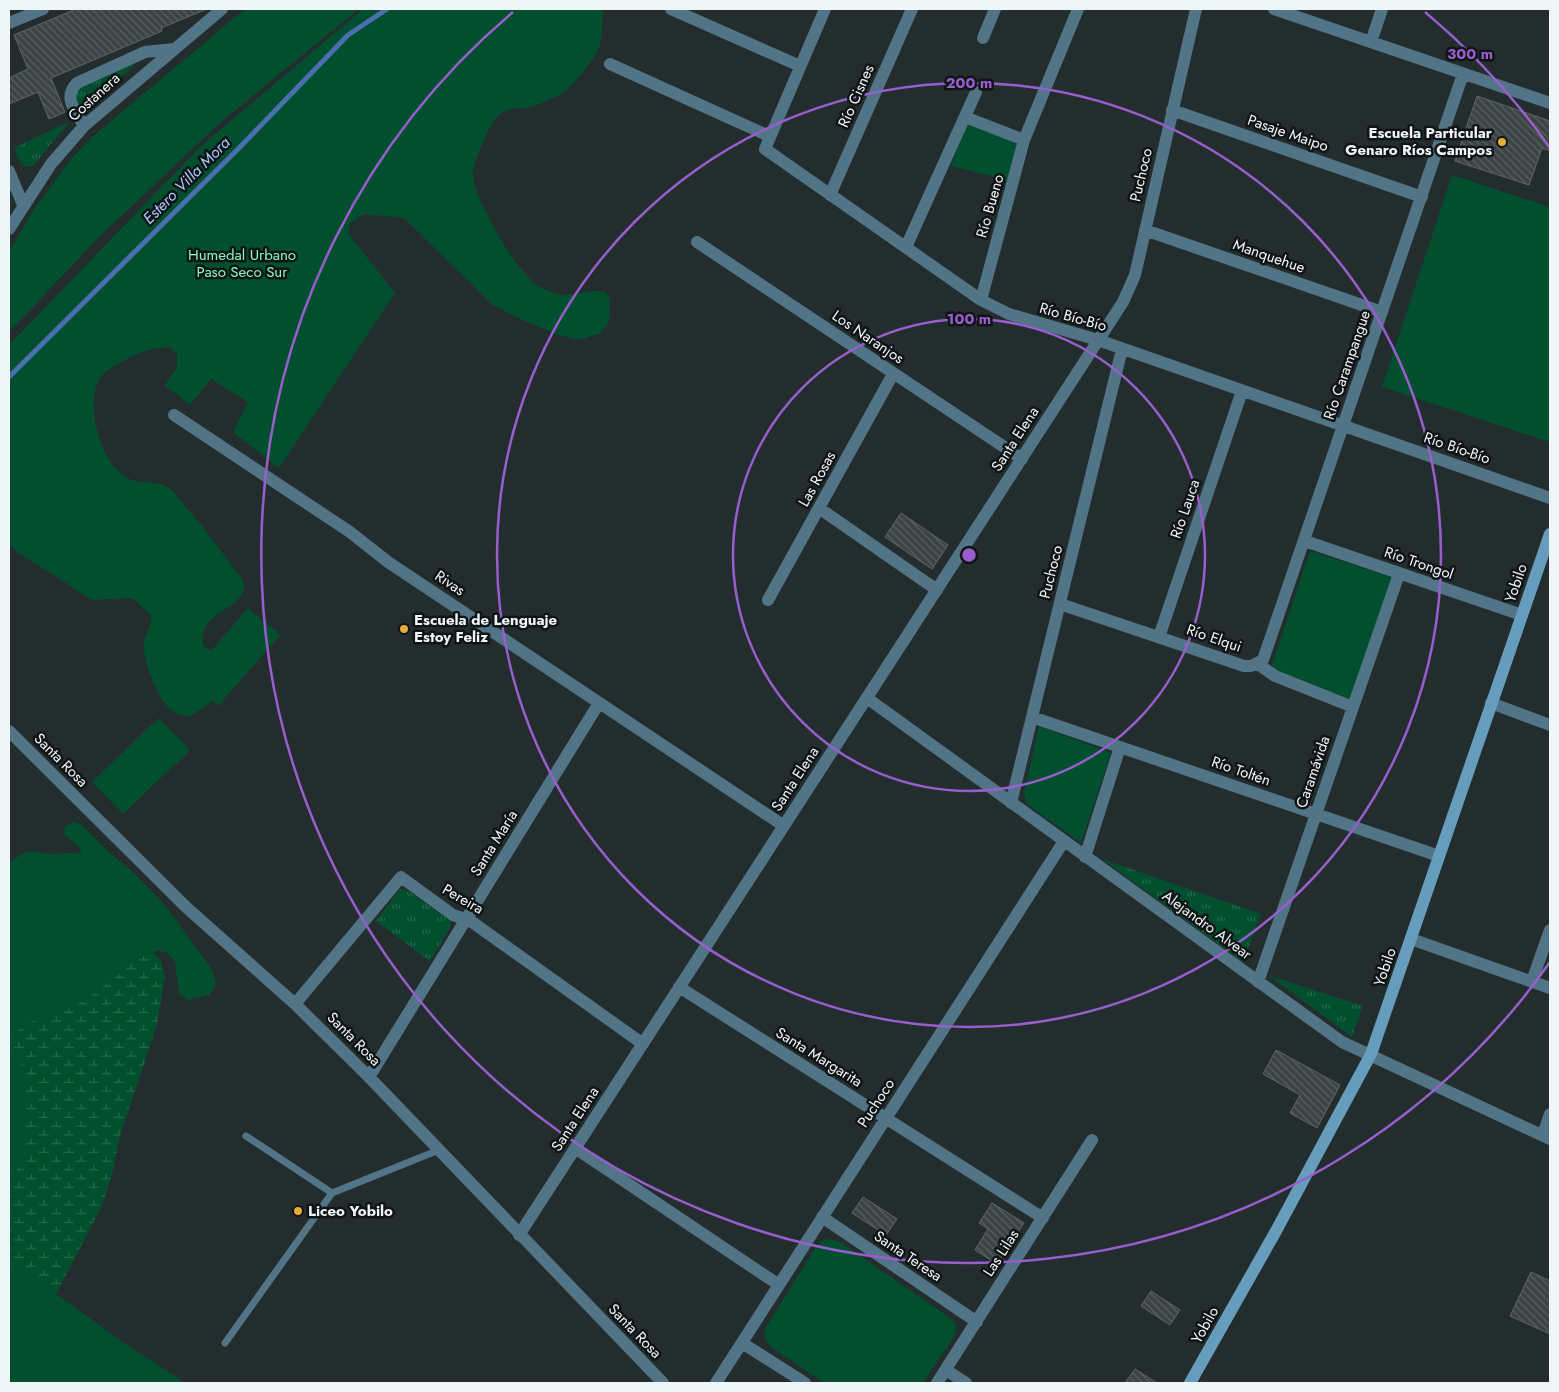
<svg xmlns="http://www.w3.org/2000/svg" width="1559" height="1392" font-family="Jost,sans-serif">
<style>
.grass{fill:url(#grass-tufts)}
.wetland{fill:url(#wetland-marsh)}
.park{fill:#014f2e}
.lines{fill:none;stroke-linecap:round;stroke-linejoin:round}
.stream{stroke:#4a6fae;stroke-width:5}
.building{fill:url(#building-back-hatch);stroke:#5d6765}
.service{stroke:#527487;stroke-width:7}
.minor{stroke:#527487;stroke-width:12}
.secondary{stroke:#669dbc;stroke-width:12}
.ring{fill:none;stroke:#985ecd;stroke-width:2.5}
.poi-dot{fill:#e7ac37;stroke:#101415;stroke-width:2}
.labels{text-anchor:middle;stroke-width:5;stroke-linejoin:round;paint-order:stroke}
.street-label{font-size:15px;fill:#f0f6f7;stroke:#101415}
.poi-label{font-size:15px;font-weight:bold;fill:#f0f6f7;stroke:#101415;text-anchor:start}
.park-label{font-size:15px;fill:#87f9b8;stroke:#101415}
.water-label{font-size:16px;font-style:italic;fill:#a9c9fe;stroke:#101415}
.centre{fill:#985ecd;stroke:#101415;stroke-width:2.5}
.ring-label{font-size:15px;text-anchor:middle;font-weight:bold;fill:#985ecd;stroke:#101415;stroke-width:5;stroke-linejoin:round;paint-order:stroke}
</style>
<defs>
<pattern id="grass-tufts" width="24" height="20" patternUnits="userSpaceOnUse" patternTransform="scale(1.25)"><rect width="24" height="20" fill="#014f2e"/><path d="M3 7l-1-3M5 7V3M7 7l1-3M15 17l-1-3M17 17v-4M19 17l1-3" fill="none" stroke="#26694d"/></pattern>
<pattern id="wetland-marsh" width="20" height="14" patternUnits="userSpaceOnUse" patternTransform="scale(1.25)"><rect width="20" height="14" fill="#014f2e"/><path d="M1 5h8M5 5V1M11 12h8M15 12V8" fill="none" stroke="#26694d"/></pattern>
<pattern id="building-back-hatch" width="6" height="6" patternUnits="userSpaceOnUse" patternTransform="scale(1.25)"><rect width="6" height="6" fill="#3b4443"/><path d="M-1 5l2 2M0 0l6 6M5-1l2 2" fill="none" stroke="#58605f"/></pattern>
</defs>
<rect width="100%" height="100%" fill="#242d2e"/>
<path class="grass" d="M133 64 132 68 80 109 75 99 77 90Z
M70 121 33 166 27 167 20 162 14 148Z
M1102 859 1261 914 1243 962Z
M400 889 407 890 450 920 451 926 430 961 376 921Z
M1268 975 1363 1006 1352 1037Z"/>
<path class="wetland" d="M9 896 145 941 161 961 165 977 157 1025 119 1139 113 1171 102 1206 34 1336 9 1364Z"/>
<path class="park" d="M245 9H359L222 121 102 234 9 332V252L36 206 73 157 92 137Z
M363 9H603C602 21 603 39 598 50 594 59 575 82 568 89 560 96 543 103 534 106 521 110 508 106 498 116 489 124 473 163 473 175 474 200 518 275 540 287 571 304 578 287 605 292L610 299 609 322 599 334 578 340 559 335 518 318 493 305 404 218 364 214 350 223 348 233 395 293 279 468 233 432 248 402 211 379 190 405 165 385 177 367V355L171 348C150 345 126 359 108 370 81 388 97 450 117 470 135 489 153 477 169 488 175 492 179 500 184 505 206 530 225 556 245 583 244 586 244 592 242 594 229 613 199 615 203 645L211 651 248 608 280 635 218 706 213 701 189 717C185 715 178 715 174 712 158 703 142 659 144 641 146 630 152 630 151 615L132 598 92 600 16 551 9 543V345L200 147Z
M974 125 1019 145 1010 181 951 166 965 126Z
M1452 175 1550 207V442L1382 387Z
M1310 551 1394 578 1351 699 1270 671Z
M159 718 190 750 123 814 92 782Z
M1039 726 1111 753 1081 843 1027 804 1024 793Z
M72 822 81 824 110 853 135 874 168 909 213 971 216 984 209 995 188 1000 179 993 175 962 167 953 158 950 147 954 133 962 87 999 57 1015 26 1023 14 1034V1047L25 1076 26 1156 9 1183V864C28 846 29 852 52 854 62 854 70 851 80 854L81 849 65 835 64 828Z
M830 1239 840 1242 953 1320 956 1327 955 1335 923 1383H824L770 1346 765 1339V1329L816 1247 823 1240Z
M9 1260 120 1340 185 1383H9Z"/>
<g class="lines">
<path class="stream" d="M9 377 240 147 348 35 387 9"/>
</g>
<path class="building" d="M76 9H207L161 28 162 31 51 78 65 112 49 119 38 92 9 104V78L28 69 14 35Z
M1477 96 1550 121V151L1542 148 1529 185 1455 161Z
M901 513 948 545 932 569 885 537Z
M1276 1050 1340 1085 1317 1128 1290 1113 1300 1095 1263 1074Z
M863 1197 897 1219 886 1235 852 1213Z
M992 1203 1024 1223 997 1264 975 1250 988 1229 979 1223Z
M1531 1272 1550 1281V1334L1510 1316Z
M1151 1291 1180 1310 1170 1325 1141 1306Z
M1135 1369 1157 1383H1125Z"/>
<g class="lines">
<path class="service" d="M246 1136 332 1193
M225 1343 332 1193 439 1150"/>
<path class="minor" d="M671 9 800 66
M825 9 765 149 981 300 1009 314 1098 340 1550 498
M1274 9 1550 103
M9 23 43 9
M983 38 995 9
M1371 42 1382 9
M610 64 769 136
M1172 110 1422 197
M965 117 1024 140
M84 126C76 111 62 98 77 83L145 52 174 49
M9 171 23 205
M830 195 912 9
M9 229 51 164 84 126 222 9
M1145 230 1382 312
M697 242 1022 459
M906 247 976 92
M981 300 1024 140 1078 9
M174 415 350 532 388 562 784 826
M819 508 937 590
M1305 541 1522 615
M768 600 893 374
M1060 604 1244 666H1251L1263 660 1463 74
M1159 637 1242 391
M1258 664 1275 676 1353 707
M867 698 1342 1042 1550 1139
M1491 703 1550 725
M1032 717 1439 856
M9 731 186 907 295 1004 369 1077 663 1383
M1011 803 1122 349
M1085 857 1120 747
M1411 939 1550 988
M1532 981 1550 930
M1258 982 1399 574
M679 987 1043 1218
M295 1004 401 877 453 915 472 922 643 1044
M369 1077 599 703
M1543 1135 1550 1114
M575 1148 779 1285
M822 1217 977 1322
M519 1235 1123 302 1135 275 1196 9
M742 1343 805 1383
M946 1370 966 1383
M716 1383 1064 841
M937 1383 1092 1140"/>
<path class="secondary" d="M1190 1383 1276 1231 1371 1054 1550 534"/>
</g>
<g class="ring">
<circle cx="969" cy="555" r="236"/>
<circle cx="969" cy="555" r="472"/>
<path d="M1550 962A709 709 0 1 1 513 12M1425 12A709 709 0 0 1 1550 148"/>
</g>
<g class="poi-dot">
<circle cx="1502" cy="142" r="5"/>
<circle cx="404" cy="629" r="5"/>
<circle cx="298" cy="1211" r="5"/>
</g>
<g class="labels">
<g class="street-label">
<text transform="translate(856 96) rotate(-66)" y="5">Río Cisnes</text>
<text transform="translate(94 97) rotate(-42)" y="5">Costanera</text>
<text transform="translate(1288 133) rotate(19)" y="5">Pasaje Maipo</text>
<text transform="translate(1141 175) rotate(-77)" y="5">Puchoco</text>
<text transform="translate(990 206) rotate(-74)" y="5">Río Bueno</text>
<text transform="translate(1269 256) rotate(19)" y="5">Manquehue</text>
<text transform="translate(1073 317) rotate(16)" y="5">Río Bío-Bío</text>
<text transform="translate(868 337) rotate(34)" y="5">Los Naranjos</text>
<text transform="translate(1347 365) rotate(-71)" y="5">Río Carampangue</text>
<text transform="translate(1015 439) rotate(-57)" y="5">Santa Elena</text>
<text transform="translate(1457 448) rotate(19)" y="5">Río Bío-Bío</text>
<text transform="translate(817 479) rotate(-61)" y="5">Las Rosas</text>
<text transform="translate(1185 509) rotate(-71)" y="5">Río Lauca</text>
<text transform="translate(1419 563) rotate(19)" y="5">Río Trongol</text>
<text transform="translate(1051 572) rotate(-76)" y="5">Puchoco</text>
<text transform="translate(450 583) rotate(34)" y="5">Rivas</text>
<text transform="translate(1516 583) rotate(-71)" y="5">Yobilo</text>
<text transform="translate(1214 638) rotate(19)" y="5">Río Elqui</text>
<text transform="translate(61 760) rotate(45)" y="5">Santa Rosa</text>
<text transform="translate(1241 771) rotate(19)" y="5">Río Toltén</text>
<text transform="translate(1313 772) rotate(-71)" y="5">Caramávida</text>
<text transform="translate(795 779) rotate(-57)" y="5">Santa Elena</text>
<text transform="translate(494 843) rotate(-58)" y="5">Santa María</text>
<text transform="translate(463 899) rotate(30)" y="5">Pereira</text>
<text transform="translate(1207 925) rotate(36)" y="5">Alejandro Alvear</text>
<text transform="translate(1385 967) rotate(-71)" y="5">Yobilo</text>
<text transform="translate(354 1039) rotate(45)" y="5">Santa Rosa</text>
<text transform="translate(819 1057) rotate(32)" y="5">Santa Margarita</text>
<text transform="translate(876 1103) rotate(-57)" y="5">Puchoco</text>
<text transform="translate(575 1119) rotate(-57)" y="5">Santa Elena</text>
<text transform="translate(1001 1253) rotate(-57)" y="5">Las Lilas</text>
<text transform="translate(908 1256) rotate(34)" y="5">Santa Teresa</text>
<text transform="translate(1205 1325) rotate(-61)" y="5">Yobilo</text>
<text transform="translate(635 1331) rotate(46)" y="5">Santa Rosa</text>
</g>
<g class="poi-label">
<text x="1492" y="138" text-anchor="end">Escuela Particular<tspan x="1492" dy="17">Genaro Ríos Campos</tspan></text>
<text x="414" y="625">Escuela de Lenguaje<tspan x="414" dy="17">Estoy Feliz</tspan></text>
<text x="308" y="1216">Liceo Yobilo</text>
</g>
<g class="park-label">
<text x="242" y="260">Humedal Urbano<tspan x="242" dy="17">Paso Seco Sur</tspan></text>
</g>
<g class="water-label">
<text transform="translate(186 180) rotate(-45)" y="6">Estero Villa Mora</text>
</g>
</g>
<circle cx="969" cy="555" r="8" class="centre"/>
<g class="ring-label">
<text x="1470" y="59">300 m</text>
<text x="969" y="88">200 m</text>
<text x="969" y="324">100 m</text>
</g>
<rect width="1559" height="1392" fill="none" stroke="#f0f6f7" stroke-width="20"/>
</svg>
